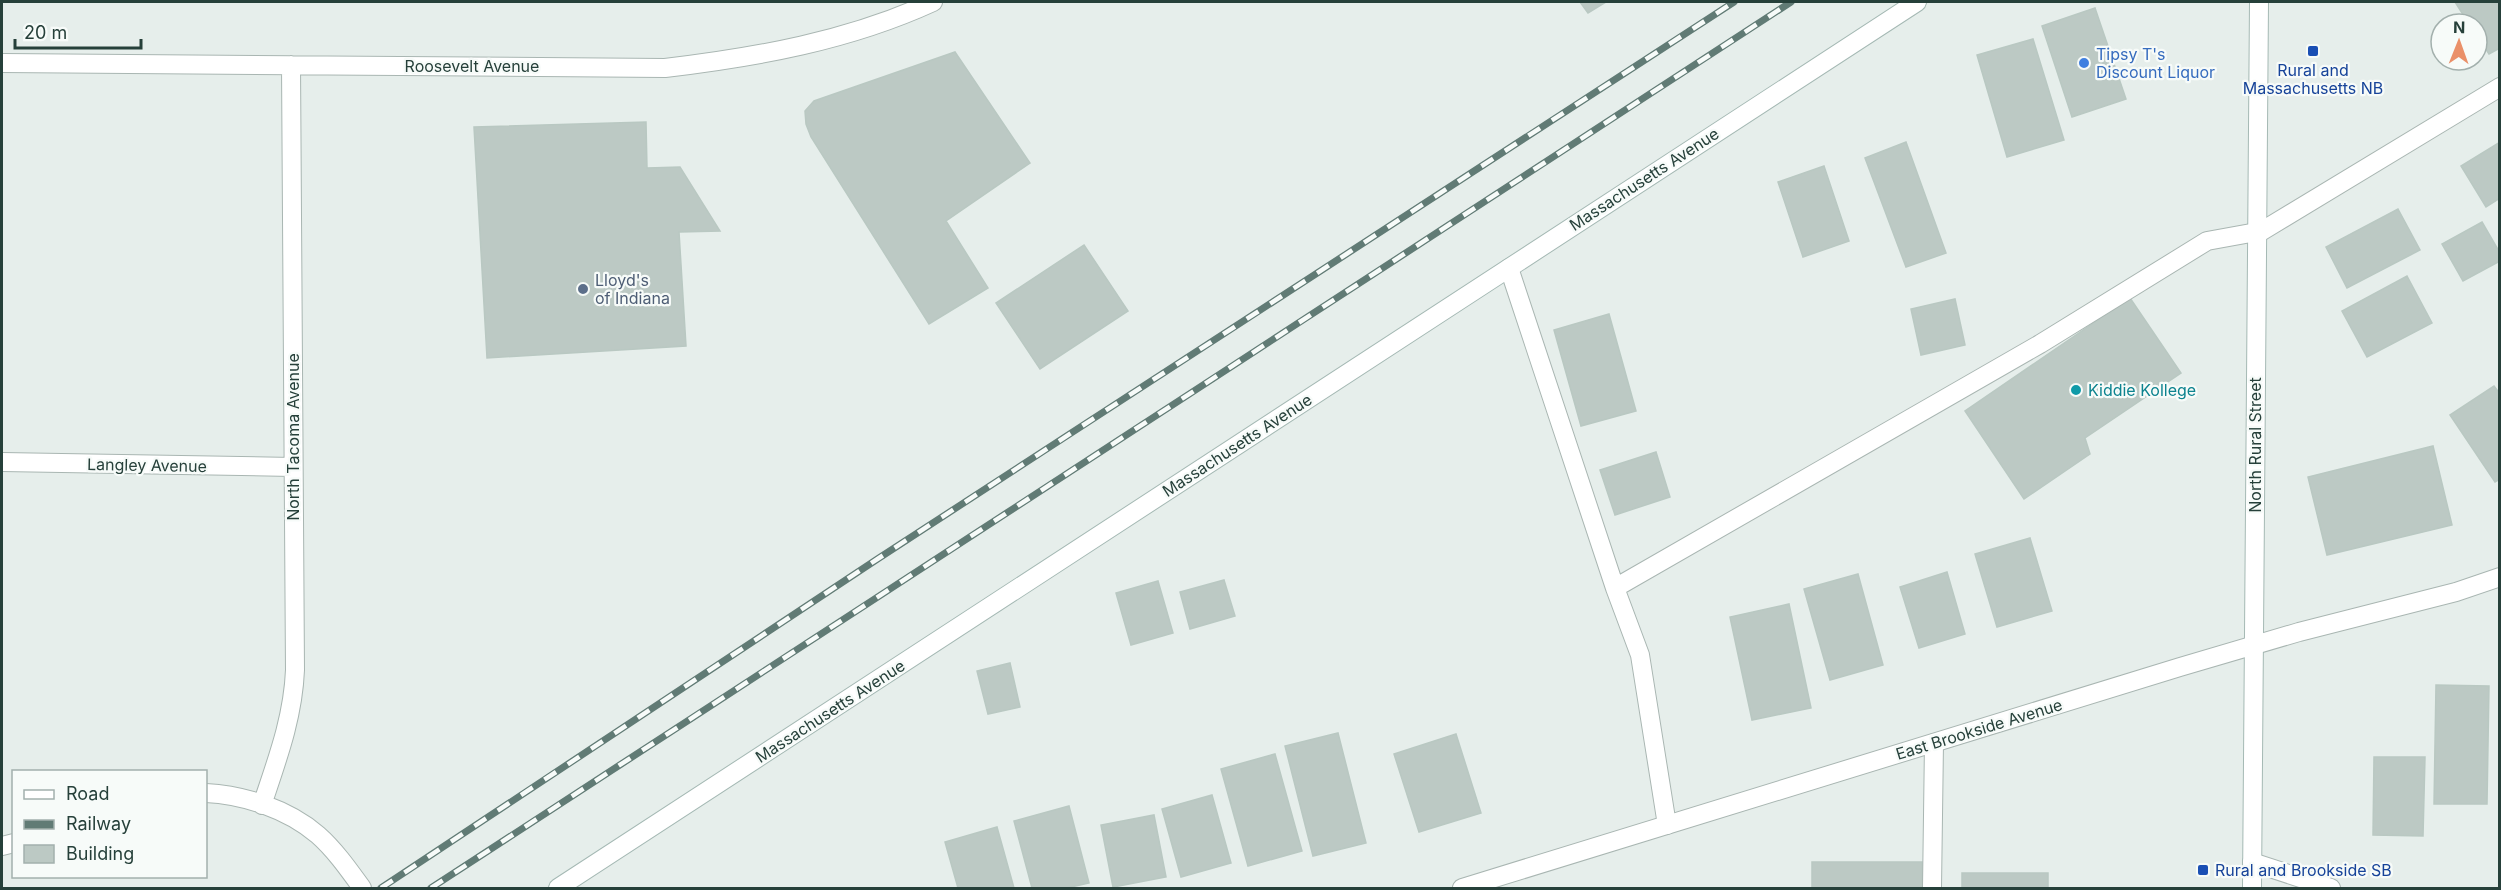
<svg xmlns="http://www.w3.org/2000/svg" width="2501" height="890" font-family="Inter,sans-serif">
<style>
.building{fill:#bcc9c4;stroke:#b9c8c2;stroke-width:1.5}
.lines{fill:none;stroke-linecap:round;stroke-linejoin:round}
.lane-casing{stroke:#a9b6b2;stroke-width:20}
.street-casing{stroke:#a9b6b2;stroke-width:20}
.secondary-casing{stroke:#a5b9b4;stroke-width:20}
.lane{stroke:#fff;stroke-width:18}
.street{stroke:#fff;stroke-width:18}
.secondary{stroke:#fff;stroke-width:18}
.rail-casing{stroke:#617b75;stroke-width:7}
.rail{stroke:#f7fbf9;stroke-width:4.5;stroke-dasharray:14;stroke-linecap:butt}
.transit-dot{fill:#1a4fb4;stroke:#f7fbf9;stroke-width:2}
.shop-dot{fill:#3f7fe0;stroke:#f7fbf9;stroke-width:2}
.service-dot{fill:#5c6f8a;stroke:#f7fbf9;stroke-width:2}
.culture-dot{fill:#0f9aa8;stroke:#f7fbf9;stroke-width:2}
.labels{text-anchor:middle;stroke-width:4.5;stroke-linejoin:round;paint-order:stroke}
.shop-label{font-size:16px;fill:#366cbe;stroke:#f7fbf9;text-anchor:start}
.street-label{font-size:16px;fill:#26403a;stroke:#f7fbf9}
.transit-label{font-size:16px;fill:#164399;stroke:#f7fbf9}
.service-label{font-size:16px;fill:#4e5e75;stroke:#f7fbf9;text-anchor:start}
.culture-label{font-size:16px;fill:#0d838f;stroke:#f7fbf9;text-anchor:start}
</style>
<rect width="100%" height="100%" fill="#e6eeeb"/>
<path class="building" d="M1580 2H1606L1588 13Z
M2455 2H2500V48L2489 54 2477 36V24H2469Z
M2095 8 2126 99 2072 117 2042 26Z
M2033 39 2064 140 2007 157 1977 55Z
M955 52 1030 163 946 221 988 288 929 324 811 137 806 124 805 111 814 101Z
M646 122 647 168 680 167 720 231 679 232 686 346 487 358 474 127Z
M1906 142 1946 253 1906 267 1865 158Z
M2500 142V198L2486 207 2461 166Z
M1824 166 1849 241 1803 257 1778 182Z
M2398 209 2420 250 2347 288 2326 247Z
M2482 222 2500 253V261L2463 281 2442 244Z
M1084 245 1128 311 1040 369 996 303Z
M2407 276 2432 323 2367 357 2342 311Z
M2130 298 2181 373 2085 438 2090 454 2024 499 1965 411Z
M1955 299 1965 345 1921 355 1911 309Z
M1609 314 1636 411 1581 426 1554 330Z
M2494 386 2500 394V479L2495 482 2450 415Z
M2433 446 2452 525 2327 555 2308 477Z
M1656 452 1670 497 1615 515 1600 470Z
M2030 538 2052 611 1997 627 1975 554Z
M1947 572 1965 634 1919 648 1900 587Z
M1858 574 1883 665 1830 680 1804 589Z
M1224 580 1235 616 1190 629 1180 592Z
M1158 581 1173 633 1131 645 1116 593Z
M1789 604 1811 708 1752 720 1730 617Z
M1010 663 1020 707 988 714 977 671Z
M2436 685 2489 686 2487 804H2434Z
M1338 733 1366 843 1313 856 1285 746Z
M1456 734 1481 813 1419 832 1394 754Z
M1275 754 1302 851 1248 866 1221 769Z
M2374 757H2425L2423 836 2373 835Z
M1212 795 1231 863 1181 877 1162 809Z
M1069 806 1089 883 1067 888H1032L1014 821Z
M1154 815 1166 877 1113 887 1101 825Z
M997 827 1014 888H958L945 842Z
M1812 862H1922V888H1812Z
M1962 873H2048V888H1962Z"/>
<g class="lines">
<defs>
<path id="lane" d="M1509 268 1615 588 1640 655 1667 825
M1615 588 2040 344 2207 241 2262 231 2500 87
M1932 888 1934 743"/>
<path id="street" d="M2 63 665 68C757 57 848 41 933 2
M2 462 293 467
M206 793C244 795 288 809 318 835 335 850 349 870 362 888
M262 805C277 760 293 718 295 670L291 65
M2 846 14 843
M2252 862 2331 888
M1462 888 2180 667 2299 632 2456 592 2500 577"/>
<path id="secondary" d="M558 888 1917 2
M2252 888 2259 2"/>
</defs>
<use href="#lane" class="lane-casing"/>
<use href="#street" class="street-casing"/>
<use href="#secondary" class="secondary-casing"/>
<use href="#lane" class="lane"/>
<use href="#street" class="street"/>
<use href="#secondary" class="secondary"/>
<defs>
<path id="rail" d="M381 888 879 558 1734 2
M431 888 1791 2"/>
</defs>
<use href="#rail" class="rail-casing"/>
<use href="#rail" class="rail"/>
</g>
<g class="transit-dot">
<rect x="2307" y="45" width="12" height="12" rx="3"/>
<rect x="2197" y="864" width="12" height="12" rx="3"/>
</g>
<circle class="shop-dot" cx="2084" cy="63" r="6"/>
<circle class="service-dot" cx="583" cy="289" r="6"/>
<circle class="culture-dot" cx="2076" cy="390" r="6"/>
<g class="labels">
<g class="shop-label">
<text x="2096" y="60">Tipsy T's<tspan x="2096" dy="18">Discount Liquor</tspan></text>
</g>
<g class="street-label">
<text x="472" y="72">Roosevelt Avenue</text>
<text transform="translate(1644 179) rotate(-33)" y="6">Massachusetts Avenue</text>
<text transform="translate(293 437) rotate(-90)" y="6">North Tacoma Avenue</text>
<text transform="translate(1237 445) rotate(-33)" y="6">Massachusetts Avenue</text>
<text transform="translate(2255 445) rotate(-90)" y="6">North Rural Street</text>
<text transform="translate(147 465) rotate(1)" y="6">Langley Avenue</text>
<text transform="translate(830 711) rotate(-33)" y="6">Massachusetts Avenue</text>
<text transform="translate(1979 729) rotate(-17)" y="6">East Brookside Avenue</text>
</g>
<g class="transit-label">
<text x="2313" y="76">Rural and<tspan x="2313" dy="18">Massachusetts NB</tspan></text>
<text x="2215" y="876" text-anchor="start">Rural and Brookside SB</text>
</g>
<g class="service-label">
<text x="595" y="286">Lloyd's<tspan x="595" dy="18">of Indiana</tspan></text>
</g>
<g class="culture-label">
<text x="2088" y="396">Kiddie Kollege</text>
</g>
</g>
<rect width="2501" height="890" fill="none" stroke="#26403a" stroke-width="6"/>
<rect x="12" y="770" width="195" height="108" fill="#f7fbf9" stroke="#a3b0ad" stroke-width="1.5"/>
<rect x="24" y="790" width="30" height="9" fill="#ffffff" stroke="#a3b0ad" stroke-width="1.5"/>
<text x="66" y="800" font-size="18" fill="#26403a">Road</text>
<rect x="24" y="820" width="30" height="9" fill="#617b75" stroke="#a3b0ad" stroke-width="1.5"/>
<text x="66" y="830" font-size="18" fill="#26403a">Railway</text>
<rect x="24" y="845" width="30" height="18" fill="#bcc9c4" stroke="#a3b0ad" stroke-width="1.5"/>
<text x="66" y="860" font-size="18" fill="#26403a">Building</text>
<g transform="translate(2459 42) rotate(1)"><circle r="28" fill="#f7fbf9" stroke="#a3b0ad" stroke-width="1.5"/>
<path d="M0-4.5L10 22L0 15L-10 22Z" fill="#ea9069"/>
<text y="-9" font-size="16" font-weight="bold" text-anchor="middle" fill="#26403a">N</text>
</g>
<path d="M15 39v9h126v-9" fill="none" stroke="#26403a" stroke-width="3"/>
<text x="24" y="39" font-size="18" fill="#26403a" stroke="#f7fbf9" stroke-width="4.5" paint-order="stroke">20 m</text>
</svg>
